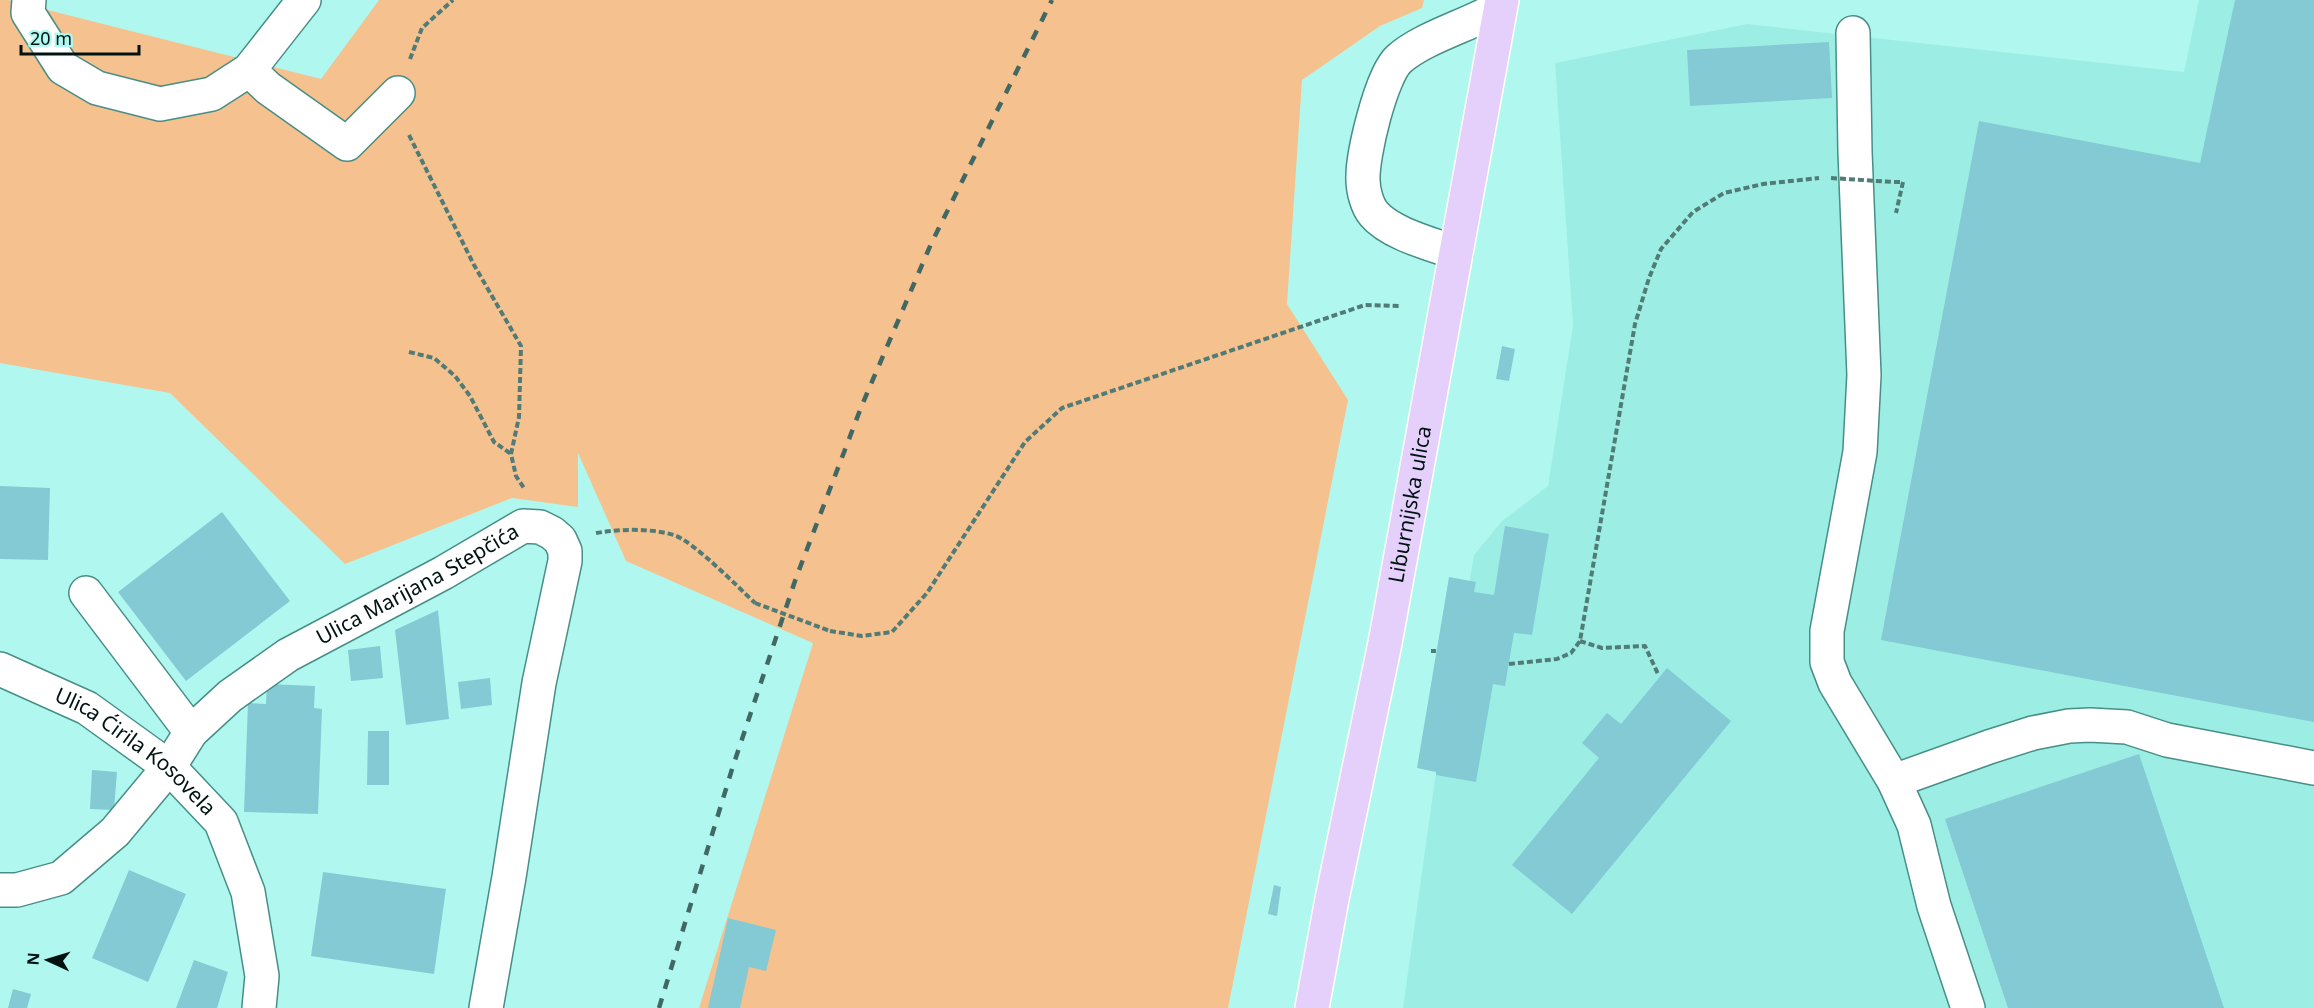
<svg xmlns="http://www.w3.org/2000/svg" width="2314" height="1008" font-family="'Noto Sans',sans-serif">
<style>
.built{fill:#9ceee4}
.green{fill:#f5c18e}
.building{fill:#83cad4}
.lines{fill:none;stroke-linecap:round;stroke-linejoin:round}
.minor-casing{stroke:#478e86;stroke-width:36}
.major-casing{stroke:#fff;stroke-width:36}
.path{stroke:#507b76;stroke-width:4;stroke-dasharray:6 3;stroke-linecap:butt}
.minor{stroke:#fff;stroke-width:33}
.major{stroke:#e5d0fc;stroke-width:33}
.rail{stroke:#416863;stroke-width:4.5;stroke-dasharray:10 10;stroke-linecap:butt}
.path-bridge{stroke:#507b76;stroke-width:4;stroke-dasharray:6 3;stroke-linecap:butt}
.labels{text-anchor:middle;stroke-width:6;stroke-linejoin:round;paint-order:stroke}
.street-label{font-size:21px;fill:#001311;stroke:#b0f8ef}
</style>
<rect width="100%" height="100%" fill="#b0f8ef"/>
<path class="built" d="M2199 0H2314V1008H1403L1434 786 1474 555 1502 521 1548 486 1573 325 1555 63 1747 24 2184 72Z"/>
<path class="green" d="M0 0H8L321 79 379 0H1424L1422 8 1380 26 1302 80 1287 304 1348 400 1228 1008H699L813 643 626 561 578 453V507L512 498 345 564 170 393 0 363Z"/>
<path class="building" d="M2235 0H2314V722L1881 640 1979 121 2200 163Z
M1829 42 1832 98 1690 106 1687 50Z
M1502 346 1515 349 1509 381 1496 379Z
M0 486 50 488 48 560 0 559Z
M222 512 290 601 186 681 118 592Z
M1505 526 1549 534 1532 635 1514 633 1505 686 1493 684 1476 782 1436 775V772L1417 768 1449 577 1476 582 1474 592 1494 595Z
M438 610 449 719 406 725 395 630Z
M380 646 383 678 351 681 348 650Z
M1667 668 1731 721 1572 914 1512 865 1599 758 1582 743 1607 713 1621 724Z
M490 678 492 705 461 709 458 682Z
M267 684 315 686 314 708 322 709 318 814 244 812 248 703 266 704Z
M368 731H389V785H367Z
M2139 754 2224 1008H2008L1945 819Z
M92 770 117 772 114 810 90 809Z
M129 870 186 894 148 982 92 958Z
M323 872 446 889 434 974 311 956Z
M1274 885 1281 887 1277 916 1268 914Z
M728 918 776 930 766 971 749 967 740 1008H708Z
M194 960 228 972 217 1008H176Z
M13 989 31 994 27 1008H8Z"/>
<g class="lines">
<defs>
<g id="minor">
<path d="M29 0 28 13 63 68 97 88 160 104 212 94 249 70 304 0"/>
<path d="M1853 33 1855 152 1864 375 1860 452 1827 631V662L1835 683 1894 781 1914 825 1934 906 1968 1008"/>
<path d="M249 70 268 88 347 144 398 93"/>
<path d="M1456 253C1432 244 1391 234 1374 214 1367 206 1363 190 1363 180 1362 156 1381 75 1399 59 1424 37 1470 25 1500 7"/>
<path d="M86 593 191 732"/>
<path id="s1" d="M0 669 87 708 169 767 221 822 248 892 262 976 259 1008"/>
<path d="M1894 781 1989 747 2033 733 2069 726 2090 725 2127 727 2167 740 2314 768"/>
<path id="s2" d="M0 890H17L61 878 115 832 169 767 191 732 230 696 288 655 443 573 523 526 540 527 552 533 560 540 565 551V561L539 683 509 877 486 1008"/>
</g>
<g id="major">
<path id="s3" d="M1312 1008 1332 899 1385 643 1502 0"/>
</g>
</defs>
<use href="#minor" class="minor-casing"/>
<use href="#major" class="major-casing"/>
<path class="path" d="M410 59 422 28 453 0
M409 135 474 265 521 346 519 417 511 454 516 476 524 488
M1894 182H1903L1896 213
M409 352 434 358 455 376 470 396 494 442 511 454
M596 533C621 529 649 528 674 535 694 542 738 587 755 603
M830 631 862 636 892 632 927 593 1025 442 1062 408 1365 305 1401 306
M1580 641 1602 648 1645 646 1658 674
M1431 651H1436
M1509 664 1557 659 1571 653 1580 641 1635 324 1649 278 1661 249 1693 212 1724 193 1763 184 1819 178"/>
<use href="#minor" class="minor"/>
<use href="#major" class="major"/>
<path class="rail" d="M659 1008 733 766 796 578 862 405 931 244 1052 0"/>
<path class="path-bridge" d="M1831 178 1893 182
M755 603 830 631"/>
</g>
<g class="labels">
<g class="street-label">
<text dy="7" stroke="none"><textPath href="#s3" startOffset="513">Liburnijska ulica</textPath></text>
<text dy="7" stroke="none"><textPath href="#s2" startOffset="531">Ulica Marijana Stepčića</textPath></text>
<text dy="7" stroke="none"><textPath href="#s1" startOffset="160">Ulica Ćirila Kosovela</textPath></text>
</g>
</g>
<g transform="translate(48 960) rotate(274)" stroke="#b0f8ef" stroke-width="4.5" paint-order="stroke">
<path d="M0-4.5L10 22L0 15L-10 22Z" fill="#001311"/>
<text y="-9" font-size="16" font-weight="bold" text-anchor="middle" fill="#001311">N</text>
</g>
<path d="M21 45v9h118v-9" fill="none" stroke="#001311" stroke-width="3"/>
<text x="30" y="45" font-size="18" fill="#001311" stroke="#b0f8ef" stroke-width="4.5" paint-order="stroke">20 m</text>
</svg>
